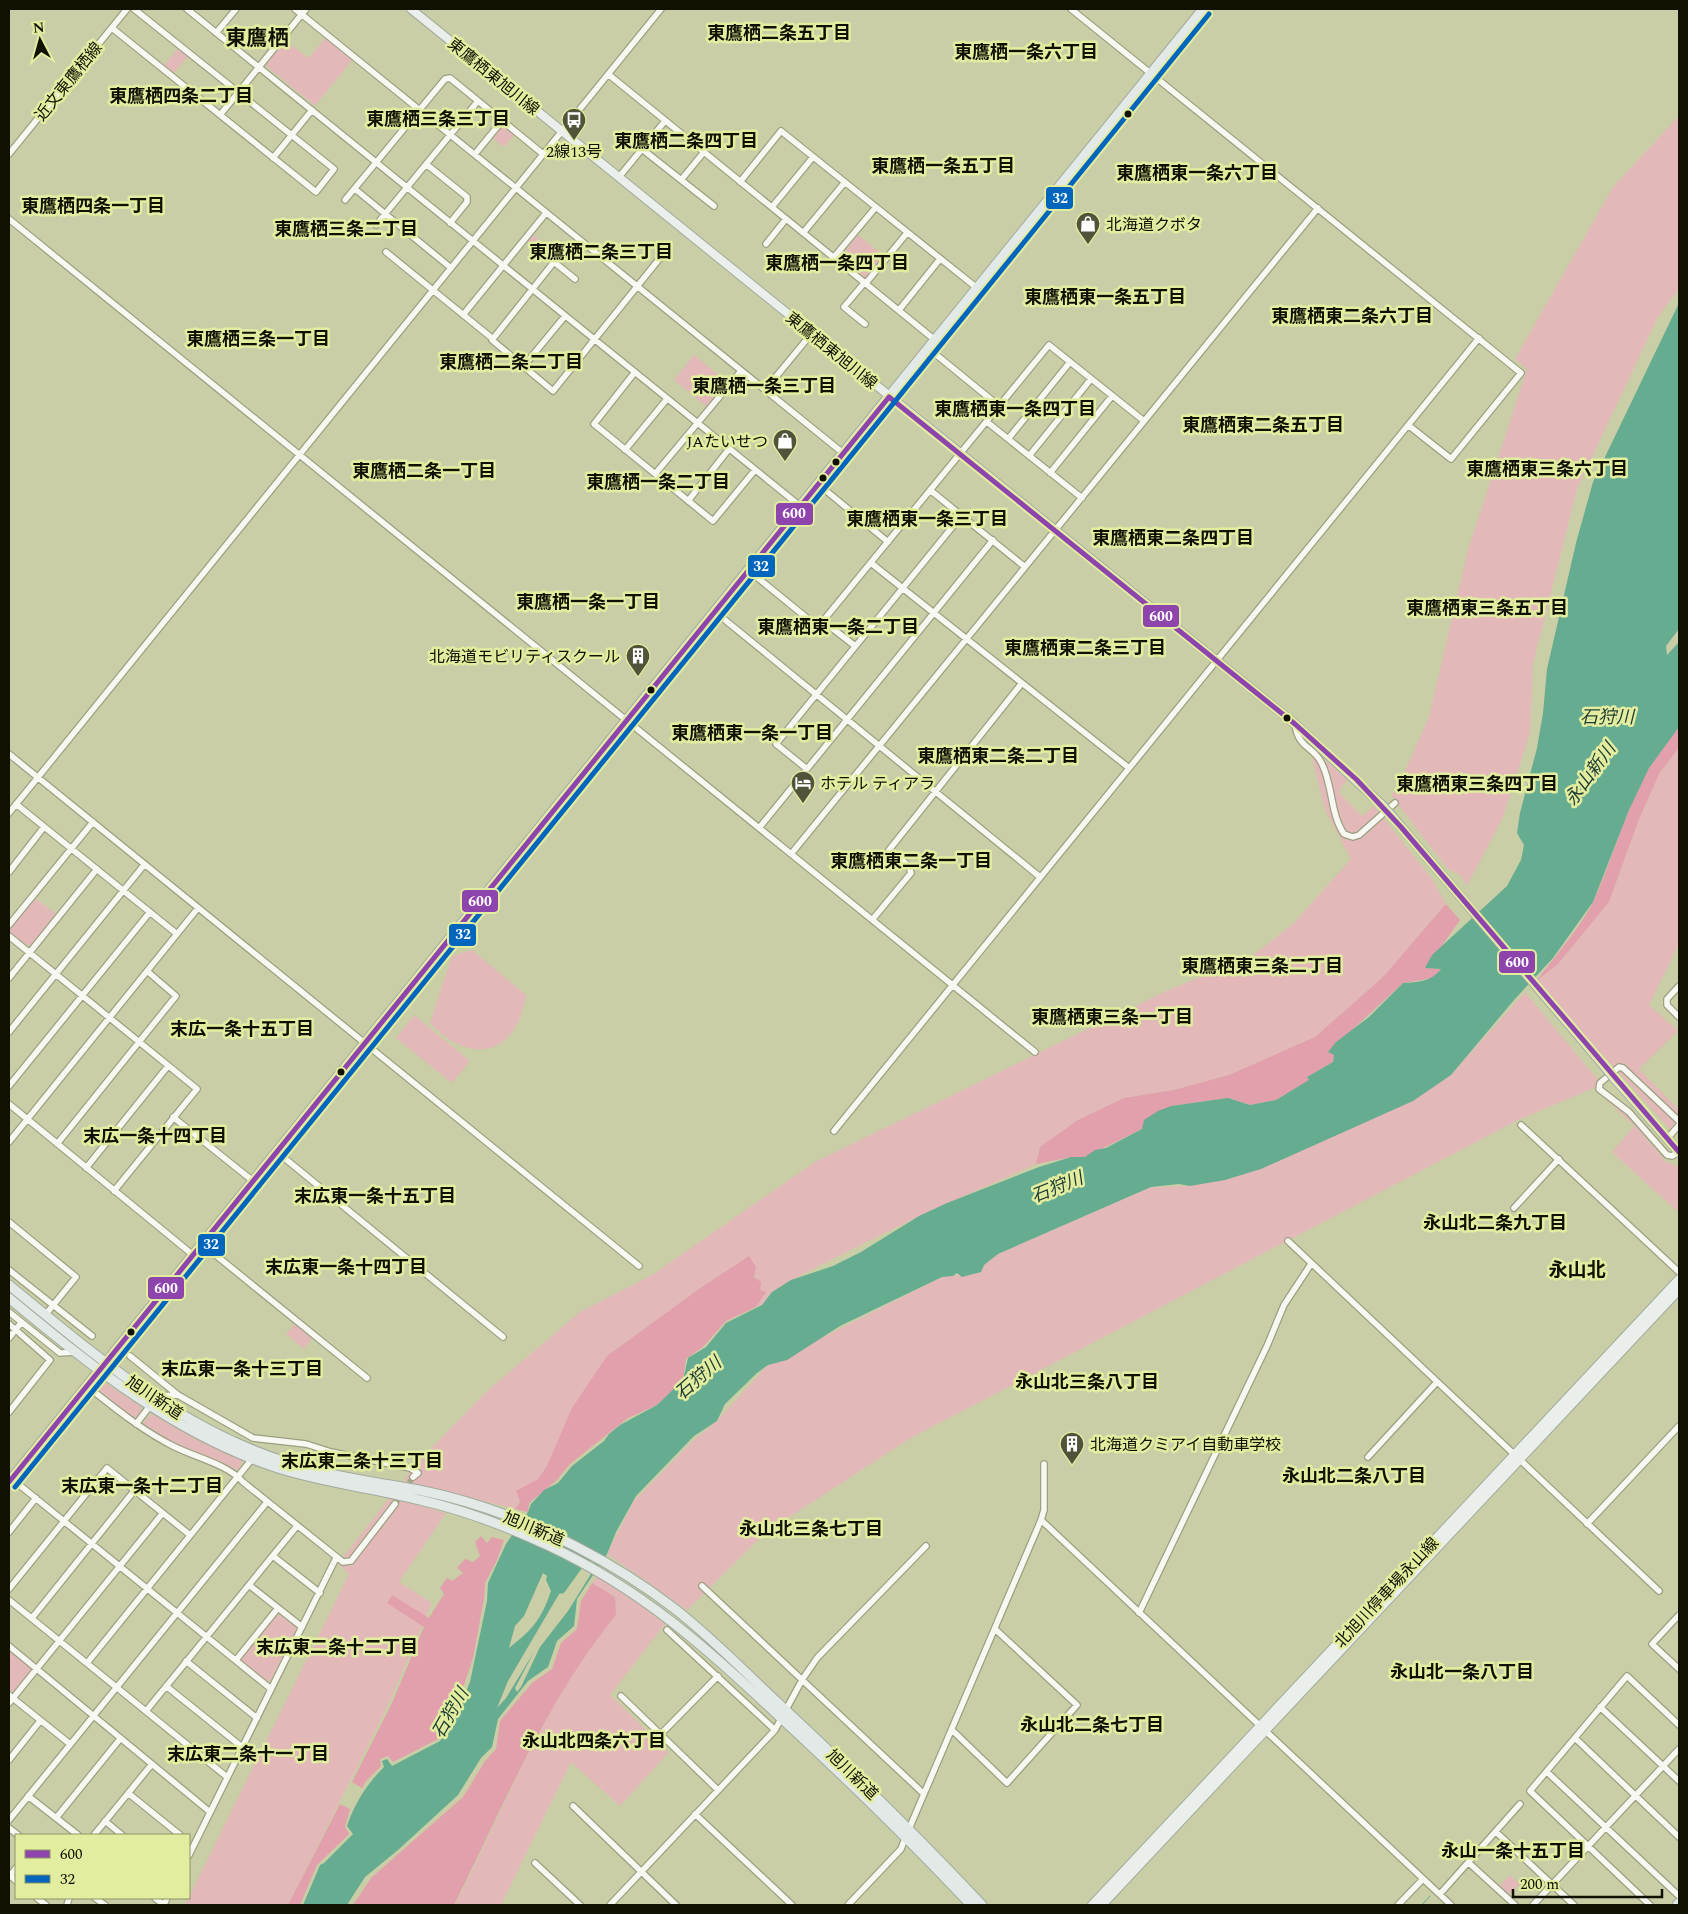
<svg xmlns="http://www.w3.org/2000/svg" width="1688" height="1914" font-family="Spectral,'Noto Sans JP',serif">
<style>
.green{fill:#e2b9b8}
.forest{fill:#e29fac}
.water{fill:#66ac90;fill-rule:evenodd}
.lines{fill:none;stroke-linecap:round;stroke-linejoin:round}
.stream{stroke:#66ac90;stroke-width:1}
.minor-tunnel{stroke:#a4a885;stroke-width:5.5;stroke-dasharray:5.5 3;stroke-linecap:butt}
.minor-casing{stroke:#9ca080;stroke-width:8}
.major-casing{stroke:#a2ab9c;stroke-width:10}
.highway-casing{stroke:#a2ab9c;stroke-width:11}
.minor{stroke:#f7f8f2;stroke-width:5.5}
.major{stroke:#eaefec;stroke-width:8}
.highway{stroke:#e2e9e7;stroke-width:9}
.major-bridge-casing{stroke:#a2ab9c;stroke-width:10;stroke-linecap:butt}
.major-bridge{stroke:#eaefec;stroke-width:8}
.bus-1-casing{stroke:#e3eda0;stroke-width:9}
.bus-2-casing{stroke:#e3eda0;stroke-width:9}
.bus-1{stroke:#8e44ad;stroke-width:5}
.bus-2{stroke:#0065bd;stroke-width:5}
.bus-dot{fill:#101100;stroke:#e3eda0;stroke-width:2}
.labels{text-anchor:middle;stroke-width:5;stroke-linejoin:round;paint-order:stroke}
.street-label{font-size:16px;fill:#101100;stroke:#e3eda0}
.poi-label{font-size:16px;fill:#101100;stroke:#e3eda0;text-anchor:start}
.neighbourhood-label{font-size:18px;font-weight:bold;fill:#101100;stroke:#e3eda0}
.water-label{font-size:18px;font-style:italic;fill:#1e3c33;stroke:#e3eda0}
.quarter-label{font-size:19px;font-weight:bold;fill:#101100;stroke:#e3eda0}
.district-label{font-size:21px;font-weight:bold;fill:#101100;stroke:#e3eda0}
.line-badge{stroke:#e3eda0;stroke-width:2}
.badge-label{font-size:14px;text-anchor:middle;font-weight:bold;fill:#fff}
</style>
<rect width="100%" height="100%" fill="#c9cea6"/>
<path class="green" d="M326 37 353 59 315 106 265 65 284 40 309 58Z
M178 48 188 56 173 74 163 67Z
M1679 116V289L1658 317 1577 489 1533 664 1530 733 1503 817 1467 886 1460 875 1447 868 1391 795 1399 785 1429 717 1468 550 1527 369 1515 359 1613 187Z
M500 126H504L515 134 504 147 491 137Z
M533 235 556 252 550 261 527 243Z
M858 235 884 256 865 278 840 258Z
M694 355 727 382 707 407 674 380Z
M1679 748V944L1649 1005 1678 1031 1639 1069 1679 1110V1130L1675 1135 1536 981 1558 964 1609 902 1639 819 1660 772Z
M1312 758 1328 762 1347 780 1340 789V794L1362 816 1374 806 1432 879 1446 904 1382 978 1315 1037 1229 1075 1174 1090 1124 1098 1040 1147 1036 1164 919 1216 791 1280 772 1292 762 1305 756 1307 766 1292 760 1291 749 1256 696 1291 607 1356 547 1466 538 1480 528 1484 515 1509 403 1481 417 1463 486 1392 580 1312 652 1275 815 1162 1166 991 1251 957 1294 923 1351 859 1325 810Z
M35 898 56 914 31 945H27L10 932V928Z
M472 950 526 995C517 1055 471 1067 430 1023L452 956Z
M1525 992 1666 1162 1679 1167V1213L1612 1152 1634 1126 1594 1088 1518 1120 909 1439 765 1533 687 1610 607 1554 634 1501 694 1440 717 1421 768 1365 942 1277 974 1273 998 1254 1151 1187 1190 1186 1451 1075Z
M414 1015 470 1061 452 1083 396 1038Z
M295 1324 312 1338 304 1349 286 1334Z
M107 1384 140 1406 142 1411 137 1418H133L99 1392V1389L102 1385Z
M153 1414 195 1439 244 1459 238 1470 194 1453 145 1427 144 1422 149 1416Z
M390 1497 446 1513 399 1582 432 1603 389 1703 288 1905H185L349 1574 338 1564Z
M597 1577 631 1597 665 1624 610 1695 669 1752 620 1806 571 1762 501 1905H455C505 1808 545 1700 616 1615L615 1597 592 1583Z
M280 1614 296 1626V1630L270 1681H266L242 1662 241 1658 277 1615Z
M9 1649 33 1668 13 1693 9 1690Z
M1510 1875 1520 1884 1509 1895 1500 1886Z"/>
<path class="forest" d="M1679 727V748L1660 772 1639 819 1609 902 1558 964 1536 981C1553 959 1583 924 1594 900 1620 842 1634 774 1679 727Z
M1446 904 1460 920 1426 968 1441 969 1434 978 1403 983 1329 1051 1334 1055 1333 1062 1307 1077 1310 1080 1276 1100 1250 1105 1228 1098 1171 1106 1142 1129 1085 1157H1071L1036 1164 1040 1147 1078 1120 1124 1098 1174 1090 1229 1075 1315 1037 1382 978Z
M749 1256 756 1267 754 1277 761 1282 760 1290 766 1292 756 1307 726 1321 704 1346 686 1359 683 1380 657 1405 628 1418 570 1464 557 1480 529 1503 528 1512 515 1509 520 1502 516 1491 538 1479 547 1466 572 1408 607 1356 696 1291Z
M481 1536 487 1543 492 1537 504 1540 497 1560 485 1583 484 1599 473 1658 457 1706 438 1739 393 1762 388 1756 380 1759 381 1766 366 1781 362 1788 352 1782 392 1703 424 1627 387 1603 392 1595 429 1618 444 1594 440 1588 447 1578 452 1581 463 1573 457 1568 465 1559 473 1562 480 1556 475 1542Z
M592 1583 615 1597 616 1615C548 1697 502 1809 454 1905H353L371 1878 463 1797 485 1761 496 1749 500 1721 532 1683 552 1669 561 1643 577 1629 581 1601Z
M340 1804 350 1809 345 1827 349 1834 317 1865 300 1905H288Z"/>
<path class="water" d="M1679 303V629L1666 646 1667 655 1679 642V727L1649 768 1629 810 1593 902 1553 958 1514 1000 1451 1075 1413 1101 1261 1169 1225 1180 1190 1186 1179 1184 1151 1187 998 1254 984 1265 981 1272 962 1277 957 1273 953 1276 942 1277 840 1326 787 1360 768 1365 757 1373 725 1404 717 1421 694 1436 636 1496 616 1532 607 1554 577 1599 574 1626 557 1641 548 1667 528 1681 498 1719 492 1747 481 1758 458 1795 398 1850 365 1877 347 1905H303L320 1865 324 1863 353 1834 347 1826C355 1803 366 1785 384 1767L382 1761 387 1759 392 1766 440 1741 456 1716 470 1682 487 1601 488 1583 506 1544 528 1512 531 1504 544 1490 558 1483 572 1466 604 1441 609 1434 620 1425 657 1405 683 1380 688 1358 706 1347 726 1323 762 1305 772 1292 791 1280 833 1266 861 1252 919 1216 947 1203 1039 1167 1071 1157H1085L1095 1150 1106 1148 1142 1129 1144 1120 1158 1111 1171 1106 1228 1098 1250 1105 1276 1100 1309 1080 1307 1077 1333 1062 1334 1055 1328 1052 1336 1042 1369 1017 1403 983C1418 982 1431 982 1441 969L1425 968 1432 955 1507 886 1521 860 1524 845 1517 833 1520 813 1537 748 1543 713 1547 669 1576 543 1593 482ZM587 1561H594L596 1566 568 1611 540 1647 521 1687 517 1692 515 1688 534 1652 506 1698 497 1708 508 1681 559 1594 564 1593ZM543 1573 547 1576 546 1580 551 1591C541 1620 533 1629 509 1648L515 1626 524 1616Z"/>
<g class="lines">
<path class="stream" d="M1422 1905 1430 1896"/>
<path class="minor-tunnel" d="M395 1504 413 1477"/>
<defs>
<path id="minor" d="M187 9 800 506
M295 9 843 453
M1071 9 1521 373 1451 459 1408 425
M112 28 316 192 334 169 134 9
M216 33 236 9
M608 74 935 340
M220 115 306 9
M642 149 714 206
M9 154 127 9
M475 154 502 121
M273 158 312 110
M426 164 467 197V202L450 223
M619 177 665 121
M681 180 704 152
M740 182 781 131 977 288
M355 189 451 268
M345 200 445 79 450 78 543 154
M772 207 813 157
M9 219 1035 1052
M376 225 478 101
M803 233 845 182
M766 244 786 219
M386 252 493 339
M834 257 876 207
M575 279 554 262 492 340 553 391 664 253
M866 283 907 233
M899 310 940 259
M463 315 546 213
M865 324 844 307 865 282
M928 348 999 406
M523 367 565 316
M635 372 594 424 713 521 755 470
M765 390 812 333
M987 422 1082 498
M1008 439 1070 362
M625 450 667 399
M1029 456 1091 379
M1050 473 1112 396
M655 474 741 371
M818 484 888 542
M930 490 1025 567
M688 501 729 449
M871 563 1129 768
M748 570 818 627 1049 345 1144 421
M714 611 1040 877
M823 621 855 646
M1295 724C1298 749 1314 746 1322 764 1333 786 1330 813 1344 834L1353 837 1359 835 1395 803
M9 754 639 1266
M807 769 776 744 962 515
M16 804 177 934
M9 813 661 9
M759 828 993 540
M791 854 1318 208
M9 872 44 827
M872 920 911 873 909 866 889 850 1022 683
M9 925 93 822
M9 936 197 1089 114 1191
M9 978 97 869
M1679 986 1667 999V1005L1679 1017
M9 1032 144 865
M9 1086 150 912
M9 1104 193 1255
M173 1117 253 1181
M1521 1125 1679 1272
M834 1131 1479 338
M1667 1139 1679 1125
M9 1142 198 908
M57 1144 176 996 147 971
M277 1152 503 1337
M1679 1152 1672 1156 1667 1155 1629 1112 1599 1089 1600 1083 1619 1067 1623 1068 1679 1121
M86 1168 168 1066
M1514 1208 1559 1159
M9 1222 76 1277 46 1314
M1288 1241 1659 1591
M202 1244 367 1378
M9 1270 92 1336
M9 1312 60 1353 74 1352
M9 1324 50 1360 9 1412
M9 1338 21 1323
M130 1356 178 1395 253 1438 306 1444 331 1452 410 1468 418 1473 413 1477
M97 1394C121 1413 144 1431 171 1445 193 1457 226 1463 243 1482L343 1562 351 1561 395 1504
M153 1396 178 1395
M136 1424 150 1406
M1368 1457 1437 1382
M12 1479 271 1689
M1041 1520 1451 1905
M1587 1524 1679 1426
M9 1532 36 1498
M273 1556 320 1593
M249 1585 302 1627
M702 1586 924 1794
M9 1589 107 1468 190 1535
M9 1600 227 1777
M1139 1613 1267 1346 1284 1305 1311 1264
M1679 1615 1652 1644 1679 1669
M32 1618 134 1491
M667 1630 775 1730
M9 1646 210 1812
M236 1660 278 1608
M186 1661 257 1718
M87 1663 252 1459
M166 1686 242 1747
M9 1695 70 1744
M621 1696 718 1790
M9 1703 162 1514
M1600 1707 1679 1781
M146 1711 297 1526
M952 1730 1007 1783 1077 1705 995 1629
M661 1734 718 1676
M1575 1738 1679 1837
M9 1760 40 1721
M1547 1772 1679 1896
M128 1793 180 1835
M28 1796 78 1835
M573 1806 676 1905
M695 1814 792 1905
M56 1818 120 1739
M9 1820 267 1502
M105 1821 122 1835
M9 1828 18 1835
M1496 1832 1574 1905
M94 1835 152 1764
M189 1855 336 1558
M535 1863 580 1905
M1469 1863 1515 1905
M10 1875 16 1881
M9 1877 16 1868
M1440 1894 1520 1804
M37 1898 46 1905
M95 1898 105 1905
M155 1898 164 1905 167 1898
M67 1905 69 1898
M610 1905 775 1730 802 1680 817 1658 926 1546
M848 1905 901 1849 906 1836 1041 1520 1044 1510V1464
M1398 1905 1423 1879
M1533 1905 1679 1749
M1650 1905 1530 1791 1627 1676 1679 1725"/>
<path id="major" d="M411 9 1295 724 1381 804
M1392 816 1604 1066
M1613 1077 1679 1152
M1092 1905 1679 1279
M1102 1905 1679 1290"/>
<path id="highway" d="M9 1285C95 1355 178 1428 286 1462 329 1476 375 1482 419 1490 473 1501 527 1521 575 1546 610 1564 644 1585 675 1609 711 1637 743 1670 776 1701 847 1767 916 1835 982 1905
M9 1298C91 1366 175 1435 278 1468 325 1483 373 1488 420 1500 464 1510 506 1526 547 1545 640 1588 706 1647 780 1717 846 1778 910 1840 971 1905
M9 1482 1203 9
M1677 1905 1679 1903"/>
</defs>
<use href="#minor" class="minor-casing"/>
<use href="#major" class="major-casing"/>
<use href="#highway" class="highway-casing"/>
<use href="#minor" class="minor"/>
<use href="#major" class="major"/>
<use href="#highway" class="highway"/>
<defs>
<path id="major-bridge" d="M1381 804 1392 816
M1604 1066 1613 1077"/>
</defs>
<use href="#major-bridge" class="major-bridge-casing"/>
<use href="#major-bridge" class="major-bridge"/>
<defs>
<path id="bus-1" d="M9 1482 889 397 1295 724 1357 780 1401 827 1679 1152"/>
<path id="bus-2" d="M15 1487 1209 14"/>
</defs>
<use href="#bus-1" class="bus-1-casing"/>
<use href="#bus-2" class="bus-2-casing"/>
<use href="#bus-1" class="bus-1"/>
<use href="#bus-2" class="bus-2"/>
</g>
<defs>
<symbol id="bus-pin" viewBox="-11 -11 22 30"><path d="M0 17L-7.5 6A9.5 9.5 0 1 1 7.5 6Z" fill="#51533a" stroke="#e3eda0"/><path d="M-5-6H5V4H4V6H2V4H-2V6H-4V4H-5ZM-3.5-4V0h7V-4ZM-3.5 1.2v1.5H-2V1.2ZM2 1.2v1.5H3.5V1.2Z" fill="#fff"/></symbol>
<symbol id="shop-pin" viewBox="-11 -11 22 30"><path d="M0 17L-7.5 6A9.5 9.5 0 1 1 7.5 6Z" fill="#51533a" stroke="#e3eda0"/><path d="M-5-2.5h2.3a2.7 3.5 0 0 1 5.4 0H5L5.5 6h-11ZM-1.5-2.5h3a1.5 2.3 0 0 0-3 0Z" fill="#fff"/></symbol>
<symbol id="building-pin" viewBox="-11 -11 22 30"><path d="M0 17L-7.5 6A9.5 9.5 0 1 1 7.5 6Z" fill="#51533a" stroke="#e3eda0"/><path d="M-4-6H4V6H1V3H-1V6H-4ZM-2.5-4.3h1.7v1.8h-1.7ZM.8-4.3h1.7v1.8H.8ZM-2.5-1h1.7V.8h-1.7ZM.8-1h1.7V.8H.8Z" fill="#fff"/></symbol>
<symbol id="hotel-pin" viewBox="-11 -11 22 30"><path d="M0 17L-7.5 6A9.5 9.5 0 1 1 7.5 6Z" fill="#51533a" stroke="#e3eda0"/><path d="M-6-4.5h1.5V1H6V5H4.5V3h-9V5H-6ZM-4 0a1.8 1.8 0 1 1 3.6 0ZM.5 0V-2.5h3Q6-2.5 6 0Z" fill="#fff"/></symbol>
</defs>
<g fill-rule="evenodd">
<use href="#bus-pin" x="560" y="106" width="28" height="38"/>
<use href="#shop-pin" x="1074" y="210" width="28" height="38"/>
<use href="#shop-pin" x="771" y="427" width="28" height="38"/>
<use href="#building-pin" x="624" y="642" width="28" height="38"/>
<use href="#hotel-pin" x="789" y="769" width="28" height="38"/>
<use href="#building-pin" x="1058" y="1430" width="28" height="38"/>
</g>
<g class="bus-dot">
<circle cx="1128" cy="114" r="4.5"/>
<circle cx="836" cy="462" r="4.5"/>
<circle cx="823" cy="478" r="4.5"/>
<circle cx="651" cy="690" r="4.5"/>
<circle cx="1287" cy="718" r="4.5"/>
<circle cx="341" cy="1072" r="4.5"/>
<circle cx="131" cy="1332" r="4.5"/>
</g>
<g class="labels">
<g class="street-label">
<text transform="translate(494 76) rotate(39)" y="6">東鷹栖東旭川線</text>
<text transform="translate(68 81) rotate(-51)" y="6">近文東鷹栖線</text>
<text transform="translate(832 350) rotate(39)" y="6">東鷹栖東旭川線</text>
<text transform="translate(155 1397) rotate(34)" y="6">旭川新道</text>
<text transform="translate(534 1528) rotate(23)" y="6">旭川新道</text>
<text transform="translate(1386 1592) rotate(-47)" y="6">北旭川停車場永山線</text>
<text transform="translate(853 1774) rotate(44)" y="6">旭川新道</text>
</g>
<g class="poi-label">
<text x="574" y="157" text-anchor="middle">2線13号</text>
<text x="1106" y="230">北海道クボタ</text>
<text x="768" y="447" text-anchor="end">JAたいせつ</text>
<text x="620" y="662" text-anchor="end">北海道モビリティスクール</text>
<text x="820" y="789">ホテル ティアラ</text>
<text x="1090" y="1450">北海道クミアイ自動車学校</text>
</g>
<g class="neighbourhood-label">
<text x="779" y="39">東鷹栖二条五丁目</text>
<text x="1026" y="58">東鷹栖一条六丁目</text>
<text x="181" y="102">東鷹栖四条二丁目</text>
<text x="438" y="125">東鷹栖三条三丁目</text>
<text x="686" y="147">東鷹栖二条四丁目</text>
<text x="943" y="172">東鷹栖一条五丁目</text>
<text x="1197" y="179">東鷹栖東一条六丁目</text>
<text x="93" y="212">東鷹栖四条一丁目</text>
<text x="346" y="235">東鷹栖三条二丁目</text>
<text x="601" y="258">東鷹栖二条三丁目</text>
<text x="837" y="269">東鷹栖一条四丁目</text>
<text x="1105" y="303">東鷹栖東一条五丁目</text>
<text x="1352" y="322">東鷹栖東二条六丁目</text>
<text x="258" y="345">東鷹栖三条一丁目</text>
<text x="511" y="368">東鷹栖二条二丁目</text>
<text x="764" y="392">東鷹栖一条三丁目</text>
<text x="1015" y="415">東鷹栖東一条四丁目</text>
<text x="1263" y="431">東鷹栖東二条五丁目</text>
<text x="1547" y="475">東鷹栖東三条六丁目</text>
<text x="424" y="477">東鷹栖二条一丁目</text>
<text x="658" y="488">東鷹栖一条二丁目</text>
<text x="927" y="525">東鷹栖東一条三丁目</text>
<text x="1173" y="544">東鷹栖東二条四丁目</text>
<text x="588" y="608">東鷹栖一条一丁目</text>
<text x="1487" y="614">東鷹栖東三条五丁目</text>
<text x="838" y="633">東鷹栖東一条二丁目</text>
<text x="1085" y="654">東鷹栖東二条三丁目</text>
<text x="752" y="739">東鷹栖東一条一丁目</text>
<text x="998" y="762">東鷹栖東二条二丁目</text>
<text x="1477" y="790">東鷹栖東三条四丁目</text>
<text x="911" y="867">東鷹栖東二条一丁目</text>
<text x="1262" y="972">東鷹栖東三条二丁目</text>
<text x="1112" y="1023">東鷹栖東三条一丁目</text>
<text x="242" y="1035">末広一条十五丁目</text>
<text x="155" y="1142">末広一条十四丁目</text>
<text x="375" y="1202">末広東一条十五丁目</text>
<text x="1495" y="1229">永山北二条九丁目</text>
<text x="346" y="1273">末広東一条十四丁目</text>
<text x="242" y="1375">末広東一条十三丁目</text>
<text x="1087" y="1388">永山北三条八丁目</text>
<text x="362" y="1467">末広東二条十三丁目</text>
<text x="1354" y="1482">永山北二条八丁目</text>
<text x="142" y="1492">末広東一条十二丁目</text>
<text x="811" y="1535">永山北三条七丁目</text>
<text x="337" y="1653">末広東二条十二丁目</text>
<text x="1462" y="1678">永山北一条八丁目</text>
<text x="1092" y="1731">永山北二条七丁目</text>
<text x="594" y="1747">永山北四条六丁目</text>
<text x="248" y="1760">末広東二条十一丁目</text>
<text x="1513" y="1857">永山一条十五丁目</text>
</g>
<g class="water-label">
<text x="1607" y="723">石狩川</text>
<text transform="translate(1590 774) rotate(-54)" y="6">永山新川</text>
<text transform="translate(1057 1187) rotate(-22)" y="6">石狩川</text>
<text transform="translate(698 1378) rotate(-41)" y="6">石狩川</text>
<text transform="translate(450 1713) rotate(-60)" y="6">石狩川</text>
</g>
<g class="quarter-label">
<text x="1577" y="1276">永山北</text>
</g>
<g class="district-label">
<text x="257" y="45">東鷹栖</text>
</g>
</g>
<g class="line-badge">
<rect x="1045" y="186" width="29" height="24" rx="5" fill="#0065bd"/>
<rect x="775" y="502" width="39" height="24" rx="5" fill="#8e44ad"/>
<rect x="747" y="554" width="29" height="24" rx="5" fill="#0065bd"/>
<rect x="1142" y="604" width="38" height="24" rx="5" fill="#8e44ad"/>
<rect x="461" y="889" width="38" height="24" rx="5" fill="#8e44ad"/>
<rect x="448" y="923" width="29" height="24" rx="5" fill="#0065bd"/>
<rect x="1498" y="950" width="38" height="24" rx="5" fill="#8e44ad"/>
<rect x="197" y="1233" width="29" height="24" rx="5" fill="#0065bd"/>
<rect x="147" y="1276" width="38" height="24" rx="5" fill="#8e44ad"/>
</g>
<g class="badge-label">
<text x="1060" y="203">32</text>
<text x="794" y="518">600</text>
<text x="761" y="571">32</text>
<text x="1161" y="621">600</text>
<text x="480" y="906">600</text>
<text x="463" y="939">32</text>
<text x="1517" y="967">600</text>
<text x="211" y="1249">32</text>
<text x="166" y="1293">600</text>
</g>
<rect width="1688" height="1914" fill="none" stroke="#101100" stroke-width="20"/>
<rect x="15" y="1834" width="175" height="65" fill="#e3eda0" stroke="#8f9560"/>
<rect x="25" y="1850" width="25" height="8" fill="#8e44ad" stroke="#8f9560"/>
<text x="60" y="1859" font-size="15" fill="#101100">600</text>
<rect x="25" y="1875" width="25" height="8" fill="#0065bd" stroke="#8f9560"/>
<text x="60" y="1884" font-size="15" fill="#101100">32</text>
<g transform="translate(40 40) rotate(354)" stroke="#e3eda0" stroke-width="4" paint-order="stroke">
<path d="M0-4L9 19L0 12L-9 19Z" fill="#101100"/>
<text y="-8" font-size="14" font-weight="bold" text-anchor="middle" fill="#101100">N</text>
</g>
<path d="M1513 1889v8h149v-8" fill="none" stroke="#101100" stroke-width="2.5"/>
<text x="1520" y="1889" font-size="15" fill="#101100" stroke="#e3eda0" stroke-width="4" paint-order="stroke">200 m</text>
</svg>
